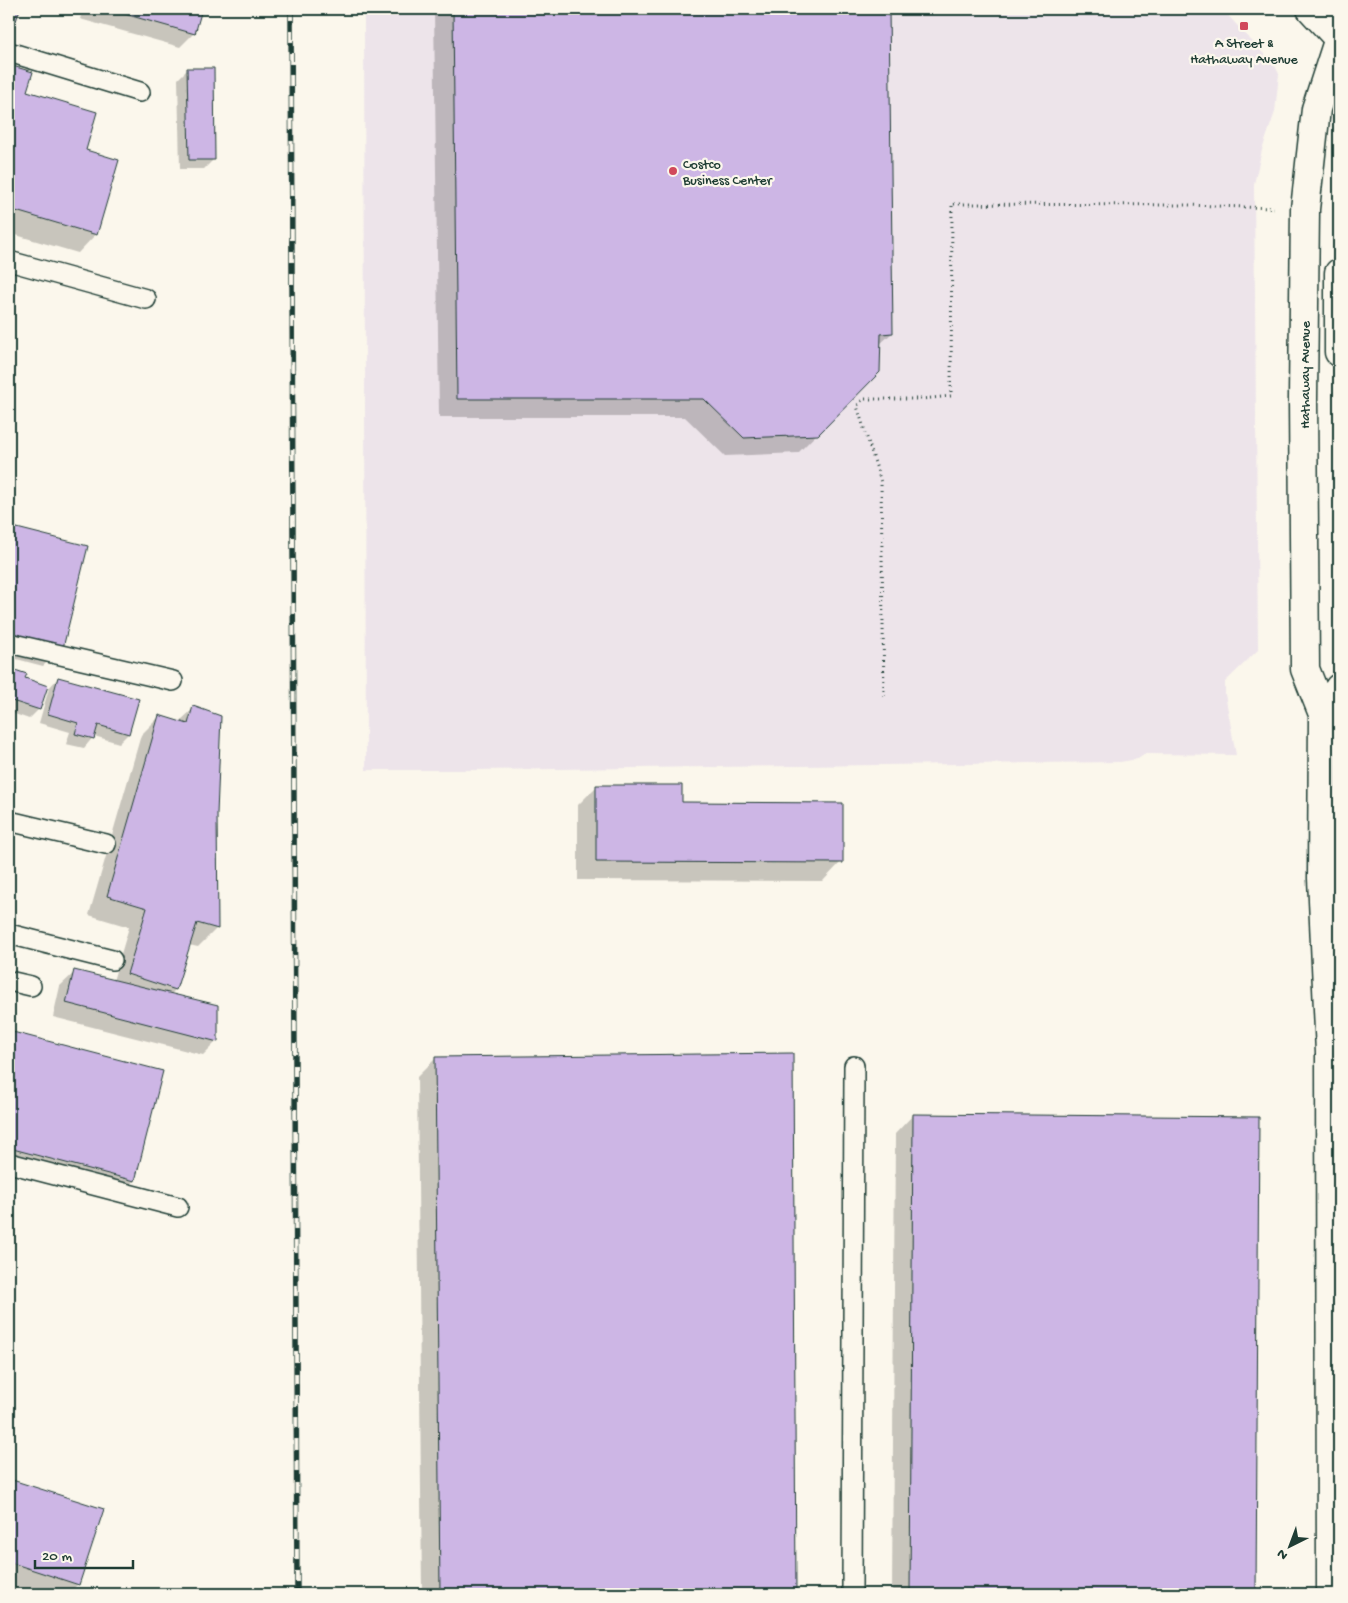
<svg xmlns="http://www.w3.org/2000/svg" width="1348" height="1603" font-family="'Gochi Hand',sans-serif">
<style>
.built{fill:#ede4ea}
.shadow{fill:#0003}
.building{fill:#cdb6e5;stroke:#1f3d34}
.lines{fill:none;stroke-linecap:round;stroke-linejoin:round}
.service-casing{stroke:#1f3d34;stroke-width:22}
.tertiary-casing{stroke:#1f3d34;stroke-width:31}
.secondary-casing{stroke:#1f3d34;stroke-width:31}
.path{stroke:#1f3d34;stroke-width:3;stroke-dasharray:1 4;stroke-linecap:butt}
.service{stroke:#fbf7ec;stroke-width:19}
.tertiary{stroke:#fbf7ec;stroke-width:28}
.secondary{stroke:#fbf7ec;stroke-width:28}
.rail-casing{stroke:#1f3d34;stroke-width:5.5}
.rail{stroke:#fbf7ec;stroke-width:4;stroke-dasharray:11;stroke-linecap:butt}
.poi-dot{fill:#d1495b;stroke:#fbf7ec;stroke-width:2}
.labels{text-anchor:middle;stroke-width:4.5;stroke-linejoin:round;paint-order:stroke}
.poi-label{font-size:14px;fill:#1f3d34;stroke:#fbf7ec}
.street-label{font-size:14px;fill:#1f3d34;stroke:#fbf7ec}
</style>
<rect width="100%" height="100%" fill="#fbf7ec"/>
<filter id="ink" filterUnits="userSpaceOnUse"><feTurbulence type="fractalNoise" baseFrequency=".02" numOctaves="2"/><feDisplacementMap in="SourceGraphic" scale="10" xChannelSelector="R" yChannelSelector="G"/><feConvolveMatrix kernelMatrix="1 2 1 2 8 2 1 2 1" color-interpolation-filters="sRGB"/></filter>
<g filter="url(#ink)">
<path class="built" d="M364 9H1222L1275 66 1279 74 1275 112 1262 150 1254 184 1258 650 1225 682V694L1236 755 1145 754 1138 759 1120 762 472 770H366Z"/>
<path class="shadow" d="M9 9H18L15 21 11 25H9Z
M83 9H201L194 33 180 47 80 19Z
M434 9H888L892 333 879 345V371L798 453 725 456 685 417H439Z
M9 66 31 73 26 92 84 151 96 234 78 253 9 233Z
M188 69 214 159 204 169H180L178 79Z
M9 527 87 547 62 647 43 666 9 657Z
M9 670 25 675 24 679 39 709 29 719 9 712Z
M58 678 128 734 119 743 94 736 84 748 66 744 70 732 39 723 49 688Z
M194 708 215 814 216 929 198 947 189 945 175 990 170 995 217 1041 203 1055 53 1017 60 986 75 972 113 981 129 927 89 915 141 735 160 716 179 722Z
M597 786 680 804 841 862 823 881 578 880V805Z
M9 1033 162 1072 134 1181 116 1199 9 1171Z
M792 1054 794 1594H422L417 1077 436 1058Z
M913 1115 1258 1118 1255 1594H892L895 1134Z
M9 1480 102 1510 78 1584 68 1594H34L9 1586Z"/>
<path class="building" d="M9 9H20L16 21 9 19Z
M107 9H202L195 34Z
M453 9H889L893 333 881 334 880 372 818 435 744 438 704 399H457Z
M9 65 33 72 27 91 97 112 86 150 119 160 97 235 9 209Z
M187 68H214L215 160H189Z
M9 526 88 546 63 648 9 634Z
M9 668 27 674 25 678 48 686 40 710 9 700Z
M58 677 139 699 129 734 98 725 94 739 75 734 78 723 48 714Z
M193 706 221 716 217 814 218 929 197 923 176 990 127 974 147 908 107 896 159 715 188 724Z
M596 785H682V802L843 803V863L596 862Z
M74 970 218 1005V1042L66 1003Z
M9 1031 163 1071 135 1181 9 1148Z
M793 1053 796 1594H440L435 1057Z
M913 1114 1259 1117 1256 1594H910Z
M9 1479 104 1509 79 1585 9 1562Z"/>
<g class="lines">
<defs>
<path id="service" d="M9 52 140 92
M9 261 146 299
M9 643 173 681
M9 821 106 844
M9 934 112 960
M9 981 31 986
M9 1163 178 1207
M852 1594 854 1066"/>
<path id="tertiary" d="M1339 273V352
M1323 714 1339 688
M1331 1594 1330 1053 1322 878 1323 714 1305 669 1303 399 1305 209 1316 109 1339 38"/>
<path id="secondary" d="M1311 9 1339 39"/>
</defs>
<use href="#service" class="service-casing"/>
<use href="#tertiary" class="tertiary-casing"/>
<use href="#secondary" class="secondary-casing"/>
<path class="path" d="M884 696 881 482 857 406 863 399H922L951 396 952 204 1187 205 1274 208"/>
<use href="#service" class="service"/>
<use href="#tertiary" class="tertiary"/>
<use href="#secondary" class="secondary"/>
<defs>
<path id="rail" d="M291 9 297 1594"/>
</defs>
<use href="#rail" class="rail-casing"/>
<use href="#rail" class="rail"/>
</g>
</g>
<g class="poi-dot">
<rect x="1239" y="21" width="10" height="10" rx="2.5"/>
<circle cx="673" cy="171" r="5"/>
</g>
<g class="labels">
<g class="poi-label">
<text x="1244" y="47">A Street &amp;<tspan x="1244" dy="16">Hathaway Avenue</tspan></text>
<text x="683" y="168" text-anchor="start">Costco<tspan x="683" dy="16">Business Center</tspan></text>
</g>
<g class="street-label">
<text transform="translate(1304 375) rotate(-90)" y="5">Hathaway Avenue</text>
</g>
</g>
<rect width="1348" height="1603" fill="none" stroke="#fbf7ec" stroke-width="30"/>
<rect x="15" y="15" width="1318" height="1573" fill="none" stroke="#1f3d34" stroke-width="2" filter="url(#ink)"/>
<g transform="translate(1290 1546) rotate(222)" stroke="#fbf7ec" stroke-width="4" paint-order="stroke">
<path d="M0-4L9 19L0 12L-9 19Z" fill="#1f3d34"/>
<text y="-8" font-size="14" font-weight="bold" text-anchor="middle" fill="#1f3d34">N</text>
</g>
<path d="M35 1560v8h98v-8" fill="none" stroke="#1f3d34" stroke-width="2.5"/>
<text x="42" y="1560" font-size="15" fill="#1f3d34" stroke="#fbf7ec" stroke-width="4" paint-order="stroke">20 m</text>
</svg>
